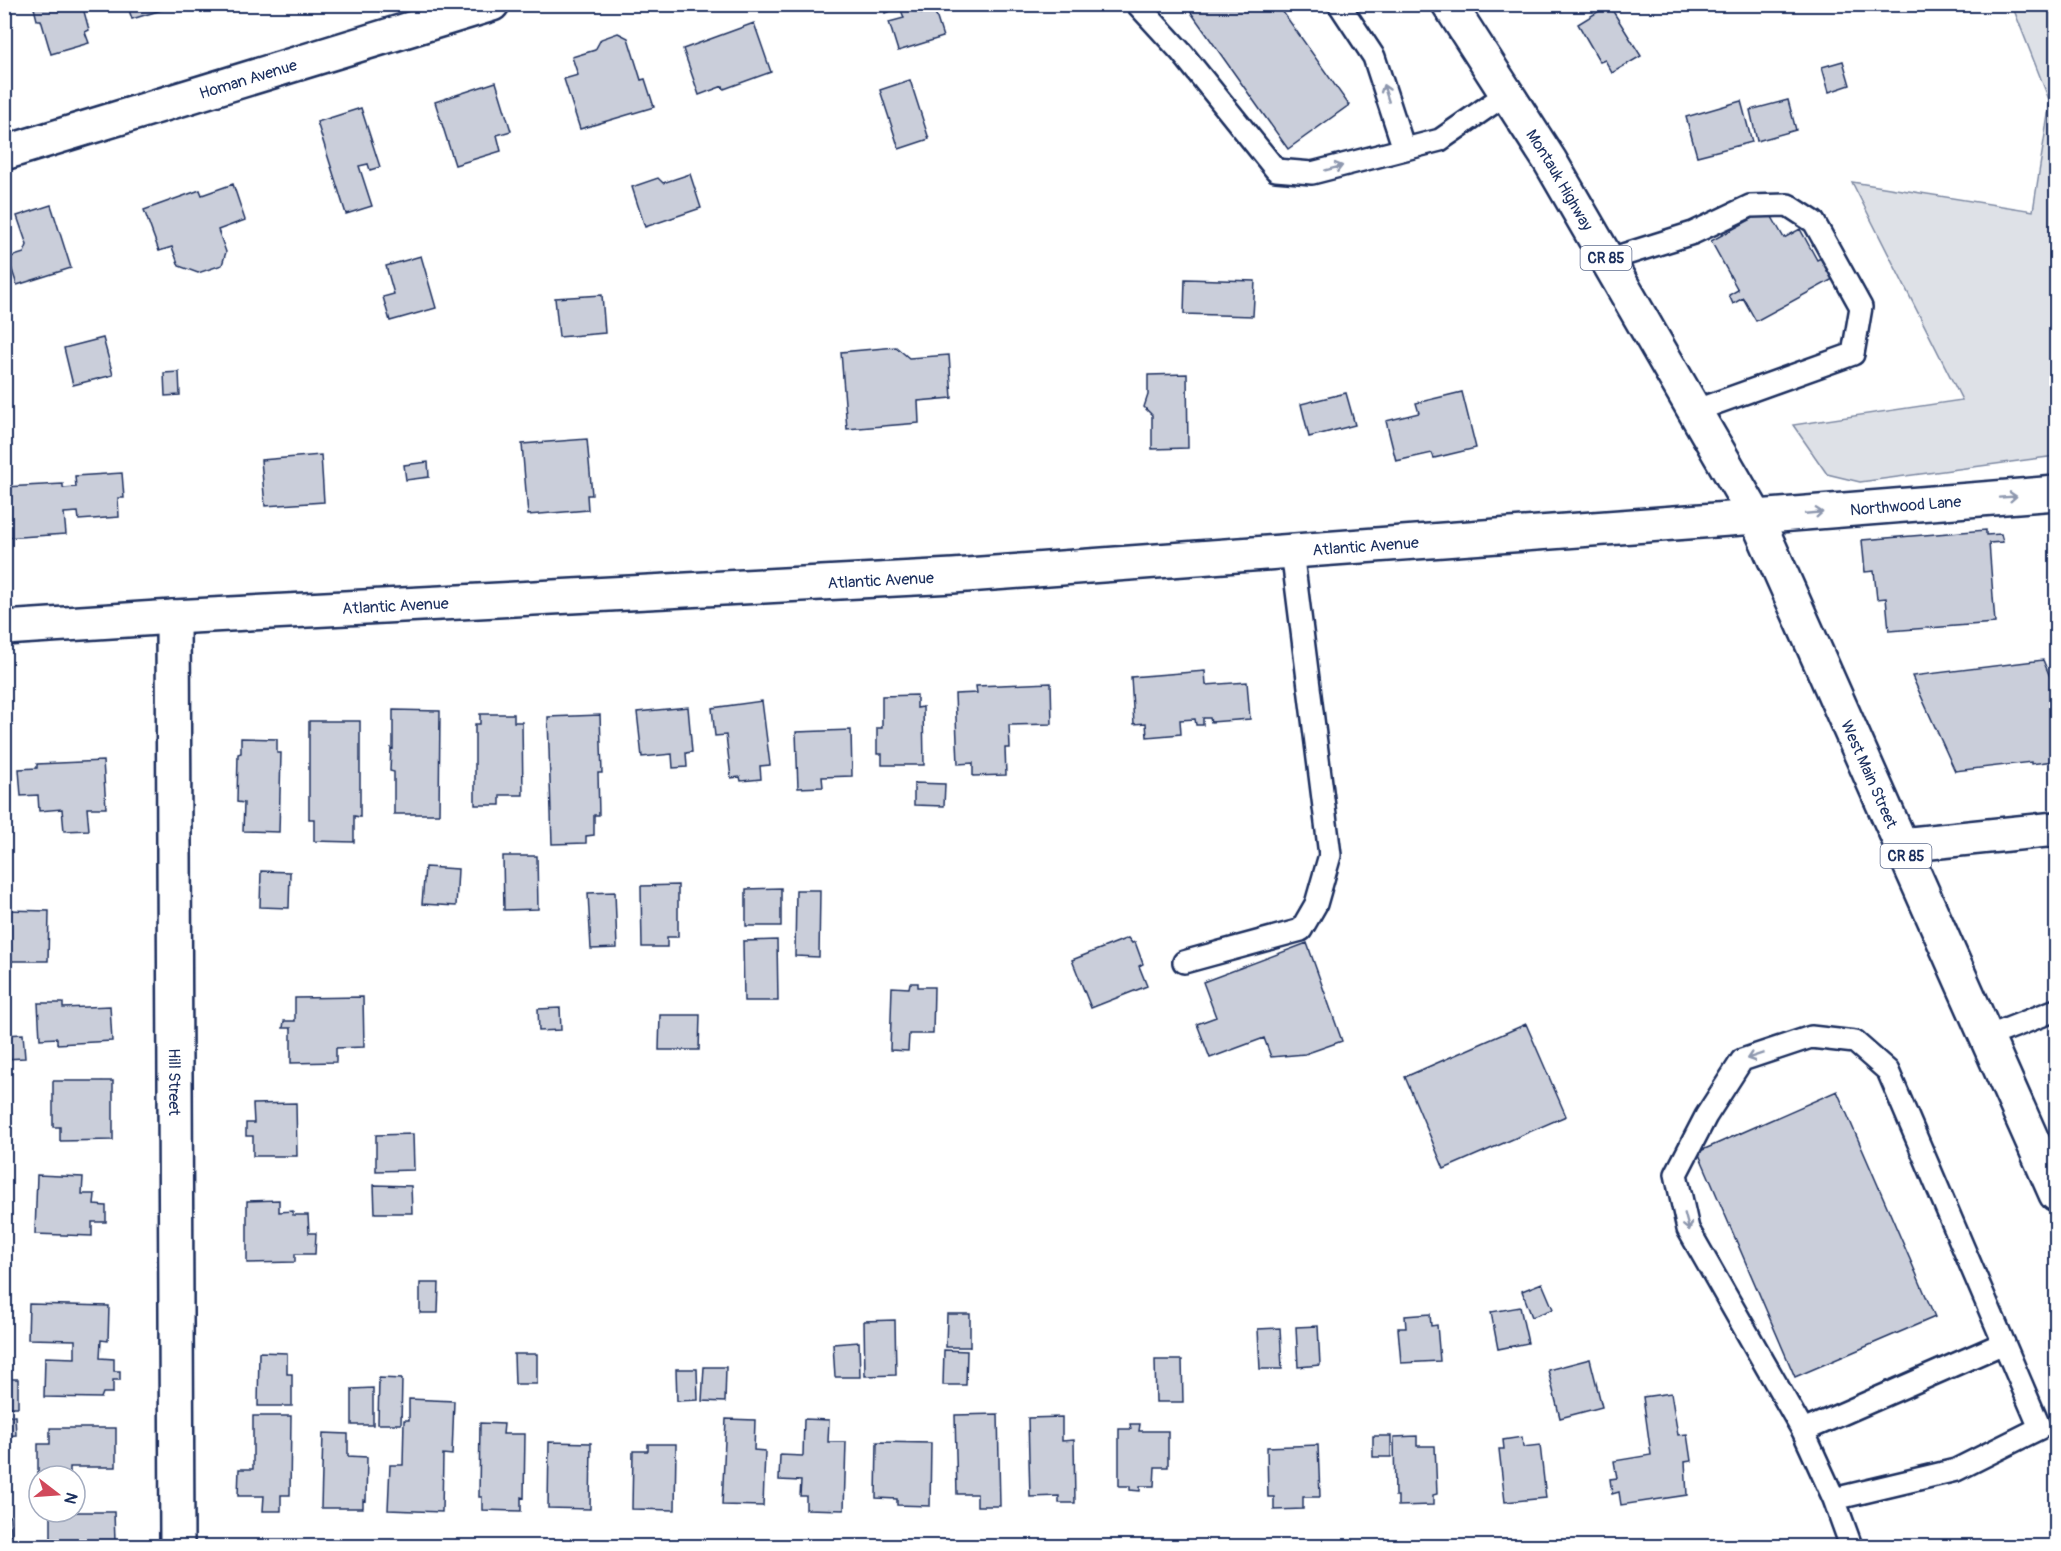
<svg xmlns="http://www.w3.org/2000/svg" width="2061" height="1551" font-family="Pangolin,sans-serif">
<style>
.green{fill:#dee1e7;stroke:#7c88a2;stroke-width:1.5}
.building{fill:#caceda;stroke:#1b2f5e;stroke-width:1.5}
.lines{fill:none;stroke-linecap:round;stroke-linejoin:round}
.lane-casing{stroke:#1b2f5e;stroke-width:26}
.street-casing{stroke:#1b2f5e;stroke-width:38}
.secondary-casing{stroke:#1b2f5e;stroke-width:38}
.primary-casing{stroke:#1b2f5e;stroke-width:38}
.lane{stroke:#fff;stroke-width:21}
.street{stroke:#fff;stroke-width:33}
.secondary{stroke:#fff;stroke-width:33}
.primary{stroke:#fff;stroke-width:33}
.oneway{stroke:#8d97ae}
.labels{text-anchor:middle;stroke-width:4.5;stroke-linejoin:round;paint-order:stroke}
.shield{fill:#fff;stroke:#5f6d8e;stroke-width:1.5}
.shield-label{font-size:15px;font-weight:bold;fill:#1b2f5e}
.street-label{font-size:16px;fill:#1b2f5e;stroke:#fff}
</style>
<rect width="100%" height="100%" fill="#fff"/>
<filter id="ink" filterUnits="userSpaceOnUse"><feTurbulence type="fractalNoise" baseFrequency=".0167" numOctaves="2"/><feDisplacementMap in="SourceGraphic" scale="12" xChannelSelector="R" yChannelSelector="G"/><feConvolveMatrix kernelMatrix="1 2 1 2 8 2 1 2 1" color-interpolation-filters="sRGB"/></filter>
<g filter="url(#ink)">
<path class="green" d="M2012 5H2056V456L1860 482 1827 474 1793 425 1962 400 1852 182 2033 211 2050 102Z"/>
<path class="building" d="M33 4H82L89 30 85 32 89 43 51 54 41 20H37Z
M127 4H178V5L132 19Z
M882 4H919L922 13 934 9 943 37 898 51 889 22 904 18 900 7 885 13Z
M1185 4H1269L1273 9 1278 5 1349 105 1288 149Z
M1609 5 1641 56 1612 73 1605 60 1600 62 1578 24Z
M754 23 771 72 724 89 723 86 699 95 683 49Z
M618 33 628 38 641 80 645 79 654 107 580 129 564 79 578 75 572 57 595 50 601 39Z
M1843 61 1850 85 1829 92 1822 67Z
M910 80 929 139 899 149 880 90Z
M496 82 511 131 497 135 501 151 455 165 435 102Z
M1788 100 1796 130 1757 141 1750 110Z
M1741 101 1752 142 1697 156 1686 117Z
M361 108 380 167 370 170 368 164 359 166 372 206 346 214 317 122Z
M690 174 701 208 645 227 632 187 658 178 663 183Z
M233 184 245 220 218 230 226 252 222 265 198 273 179 266 172 247 159 251 144 210 200 190 202 195Z
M51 205 71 268 17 285 8 258 24 253 27 245 17 216Z
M1768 210 1784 238 1800 229 1817 260 1821 258 1833 279 1756 321 1743 298 1733 304 1729 295 1738 290 1711 241Z
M421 256 436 308 390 321 383 297 394 294 386 266Z
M1185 279 1255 281 1253 316 1184 314Z
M602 295 605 333 559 337 555 298Z
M103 338 113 375 73 385 64 348Z
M896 347 909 358 949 355 952 398 918 401 919 423 847 429 841 352Z
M179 372 180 395 165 396 164 373Z
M1187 374 1188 448 1152 449V415L1144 407 1148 395V375Z
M1462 392 1476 448 1434 458 1432 453 1396 461 1386 421 1419 413 1416 403Z
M1346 393 1355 425 1309 437 1301 404Z
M587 439 592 495H587L588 510 528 515 522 444Z
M321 455 324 502 265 506 261 460Z
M428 462 429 477 406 480 404 465Z
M122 473 124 498H118L119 517 79 520 78 512 64 513 66 534 4 538V487L63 484V488L76 487 75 476Z
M1986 530V535L2001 534 2003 542 1989 543 1995 623 1889 631 1886 598 1877 599 1874 571 1865 572 1862 540Z
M2043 660 2056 691V748H2051L2053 761 2031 764V762L1955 771 1912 676Z
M1205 671 1206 685 1247 682 1250 719 1211 722 1210 718H1203V725H1196L1195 719 1180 720 1181 734 1147 737 1146 723 1134 724 1131 677Z
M1051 683 1052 724 1009 725 1010 748H1005L1006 775 973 776V763L958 764 955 694 977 693 976 686Z
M917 695V708L923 707 924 765H882V754H877V728H882V696Z
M762 701 770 765 760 766 761 779 741 781 740 777 731 778 726 735 715 736 712 708Z
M688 707 692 752 686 753 687 767 673 768 672 754 642 757 637 712Z
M393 710 440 711 439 814H394V772L390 771 391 748 393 749Z
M480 714H514V722H522L523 795H500V805H475V724H480Z
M600 715 602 773H598L599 815H594V835L586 836V843L552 844 548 717Z
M309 721H360V817L354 816V842L314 841V819H309Z
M851 730 852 776 822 777 823 787 798 788 796 732Z
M241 738 277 739V753H281L279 832 243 831 244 803 237 802 238 754 241 753Z
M103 761 106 808H87L89 830 64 831 62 809 39 811 38 795 21 796 19 769 37 768V764Z
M914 783 945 784 944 806 914 805Z
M503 856H537L538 909 504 910Z
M425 867 458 869 456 906 422 904Z
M261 871 290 872 289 908 260 907Z
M678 885V937H667V947H642L641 886Z
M781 888V926H746V889Z
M796 890H820L819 957 795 956Z
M615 892 617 948 591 949 588 893Z
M4 910 49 911 48 961H4Z
M1128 938 1132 943 1135 942 1143 964 1139 966 1147 986 1091 1008 1072 960Z
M777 940 778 1001H744L743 941Z
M1307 943 1342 1041 1305 1054 1271 1057 1264 1038 1210 1058 1197 1024 1216 1017 1203 982Z
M910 983H918V987H934L933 1034H909L908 1051 890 1050 892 987 909 988Z
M363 997 364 1047 336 1048V1062L291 1063V1028H283L284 1021H295V998Z
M38 1003H63V1008L110 1006 112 1041 57 1044V1038L40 1039Z
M560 1008 561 1030 539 1031 538 1009Z
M660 1015H700L699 1050H659Z
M1526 1024 1566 1116 1444 1169 1405 1077Z
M23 1034 25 1058 4 1059V1035Z
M53 1081H113V1140L60 1141V1127H53Z
M1837 1091 1935 1317 1795 1377 1698 1152Z
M296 1103 297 1156H253V1136H246V1123H254L253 1104Z
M413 1134 414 1170 376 1171V1135Z
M37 1175 83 1177 82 1194H95L94 1205 106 1206V1222H92V1236L35 1234Z
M374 1185 411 1186 412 1213H375Z
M279 1200V1212L293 1211V1215H308L309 1233H316L315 1254H295V1262L247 1263V1201Z
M420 1283H439L438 1313H420Z
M1542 1283 1553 1309 1532 1317 1522 1291Z
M29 1304 109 1306 108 1341 101 1340 100 1358 114 1359V1371H120V1380H113V1393H103L101 1398 44 1397 45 1357 75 1358V1340L28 1339Z
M1520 1307 1528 1343 1498 1349 1491 1312Z
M947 1314H970V1347H946Z
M1430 1314 1431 1326 1437 1325 1440 1361 1401 1363 1398 1328H1406L1405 1316Z
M895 1320 896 1375 865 1376 864 1321Z
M1318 1326 1320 1365 1298 1367 1296 1327Z
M1280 1328 1282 1369H1260L1258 1329Z
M859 1342 860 1377H835L833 1344Z
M944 1350 967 1351 966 1385H943Z
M259 1352 287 1353V1374H292V1406H258Z
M514 1354H537V1384H515Z
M1590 1359 1602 1407 1560 1418 1548 1370Z
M1155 1360H1182L1183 1402H1156Z
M704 1367H726L725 1402 702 1401Z
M676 1369H697L698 1400 677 1401Z
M379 1378 402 1379 401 1424H378Z
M4 1379H18V1407H4Z
M373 1388V1425H352V1389Z
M1671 1393 1678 1435 1687 1434 1691 1461 1685 1462 1687 1495 1621 1505 1619 1492 1612 1494 1610 1479 1617 1478 1614 1461 1651 1455 1643 1397Z
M409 1399 454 1401 452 1455 443 1454 442 1512 388 1510 390 1465H403L404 1420H409Z
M998 1414 1000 1506H977V1494H957L955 1415Z
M4 1416H15L16 1435 4 1436Z
M253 1416H291L290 1495H281V1511H263L264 1496H238L239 1469H253Z
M1062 1417V1441L1074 1440 1075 1503H1059V1496L1030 1497 1028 1418Z
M726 1419 755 1420 754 1450 765 1451 763 1506 722 1505Z
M804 1419 829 1420 828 1442H846L844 1510 806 1509V1496H800L801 1481 779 1480 780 1455 803 1456Z
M480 1423 504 1424 503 1434H525L524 1498 521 1497V1511L482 1510V1497H479Z
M1130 1424H1140L1139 1431H1168V1467H1155L1154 1486H1140V1491L1130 1490V1486H1119V1429H1131Z
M50 1428H116V1467H70V1473H38V1444H50Z
M323 1433 348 1434V1456L367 1457 366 1501 363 1500V1508H321Z
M1373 1436H1391V1457H1373Z
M1417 1436V1446H1435L1437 1494 1433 1495V1505L1398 1506V1496H1395L1394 1437Z
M1522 1437 1523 1447 1540 1445 1546 1498 1505 1502 1499 1449H1504L1503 1440Z
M549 1442 591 1443 590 1509 548 1508Z
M877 1442 931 1443 930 1506 897 1505V1499L876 1498Z
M648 1444H676L675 1510 632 1509 633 1451H648Z
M1318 1445 1320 1497H1303V1509L1274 1510V1497H1268L1267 1447Z
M51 1512H114L115 1542 51 1543Z
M4 1516H10L12 1546H4Z"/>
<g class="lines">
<defs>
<path id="lane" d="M1137 4 1182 53 1276 170 1312 173 1440 140 1506 94
M1339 4 1374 57 1404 149
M1607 260 1693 233 1750 206 1788 205 1814 222 1861 307 1853 354 1694 411
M1184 962 1301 930 1316 904 1330 855 1292 551
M1987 1037 2056 1010
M1803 1431 2004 1343
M1834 1499 1803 1431 1688 1229 1676 1174 1706 1116 1742 1060 1811 1037 1855 1042 1888 1071 2040 1428 1956 1470 1834 1499 1851 1546"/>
<g id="street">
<path id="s1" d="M4 153 492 4"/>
<path id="s2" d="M1756 517 2056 493"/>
<path id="s3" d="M173 617 177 1546"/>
<path d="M1901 845 2056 829"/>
</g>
<g id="secondary">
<path id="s4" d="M4 628 173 617 953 576 1756 517"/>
</g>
<g id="primary">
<path id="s5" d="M1449 4 1550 161 1756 517 2056 1194"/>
</g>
</defs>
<use href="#lane" class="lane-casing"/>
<use href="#street" class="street-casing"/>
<use href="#secondary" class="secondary-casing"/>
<use href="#primary" class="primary-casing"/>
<use href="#lane" class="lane"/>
<use href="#street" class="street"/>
<use href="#secondary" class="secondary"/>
<use href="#primary" class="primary"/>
</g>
<defs><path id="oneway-shaft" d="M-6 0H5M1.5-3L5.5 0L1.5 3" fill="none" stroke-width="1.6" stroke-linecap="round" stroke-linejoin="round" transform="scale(1.5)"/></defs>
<g class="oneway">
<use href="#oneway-shaft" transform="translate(1386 93) rotate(-108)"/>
<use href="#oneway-shaft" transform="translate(1334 168) rotate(-15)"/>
<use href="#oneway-shaft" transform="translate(2008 497) rotate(-4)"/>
<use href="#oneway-shaft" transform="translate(1814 513) rotate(-5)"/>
<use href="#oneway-shaft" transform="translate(1755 1056) rotate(161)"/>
<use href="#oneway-shaft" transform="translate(1687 1222) rotate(75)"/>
</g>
</g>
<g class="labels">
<g class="shield">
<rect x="1580.5" y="246" width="51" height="24" rx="4.5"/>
<rect x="1880.5" y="844" width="51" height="24" rx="4.5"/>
</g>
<g class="shield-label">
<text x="1606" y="263">CR 85</text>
<text x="1906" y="861">CR 85</text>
</g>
<g class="street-label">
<text dy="6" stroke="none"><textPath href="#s1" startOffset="255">Homan Avenue</textPath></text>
<text dy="6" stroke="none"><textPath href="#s5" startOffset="208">Montauk Highway</textPath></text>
<text dy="6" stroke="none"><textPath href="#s2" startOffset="150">Northwood Lane</textPath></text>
<text dy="6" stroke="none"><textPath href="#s4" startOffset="1364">Atlantic Avenue</textPath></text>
<text dy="6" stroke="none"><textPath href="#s4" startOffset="878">Atlantic Avenue</textPath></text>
<text dy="6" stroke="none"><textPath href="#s4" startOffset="392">Atlantic Avenue</textPath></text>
<text dy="6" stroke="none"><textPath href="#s5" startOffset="879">West Main Street</textPath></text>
<text dy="6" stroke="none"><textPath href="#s3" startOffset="465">Hill Street</textPath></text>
</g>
</g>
<rect width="2061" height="1551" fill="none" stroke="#fff" stroke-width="24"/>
<rect x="12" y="12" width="2037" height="1527" fill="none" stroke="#1b2f5e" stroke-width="2" filter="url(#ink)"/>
<g transform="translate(57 1494) rotate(107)"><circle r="28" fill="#ffffff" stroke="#a4acbf" stroke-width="1.5"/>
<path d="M0-4.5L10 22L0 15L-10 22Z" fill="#d1495b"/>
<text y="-9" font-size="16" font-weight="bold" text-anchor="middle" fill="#1b2f5e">N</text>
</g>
</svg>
